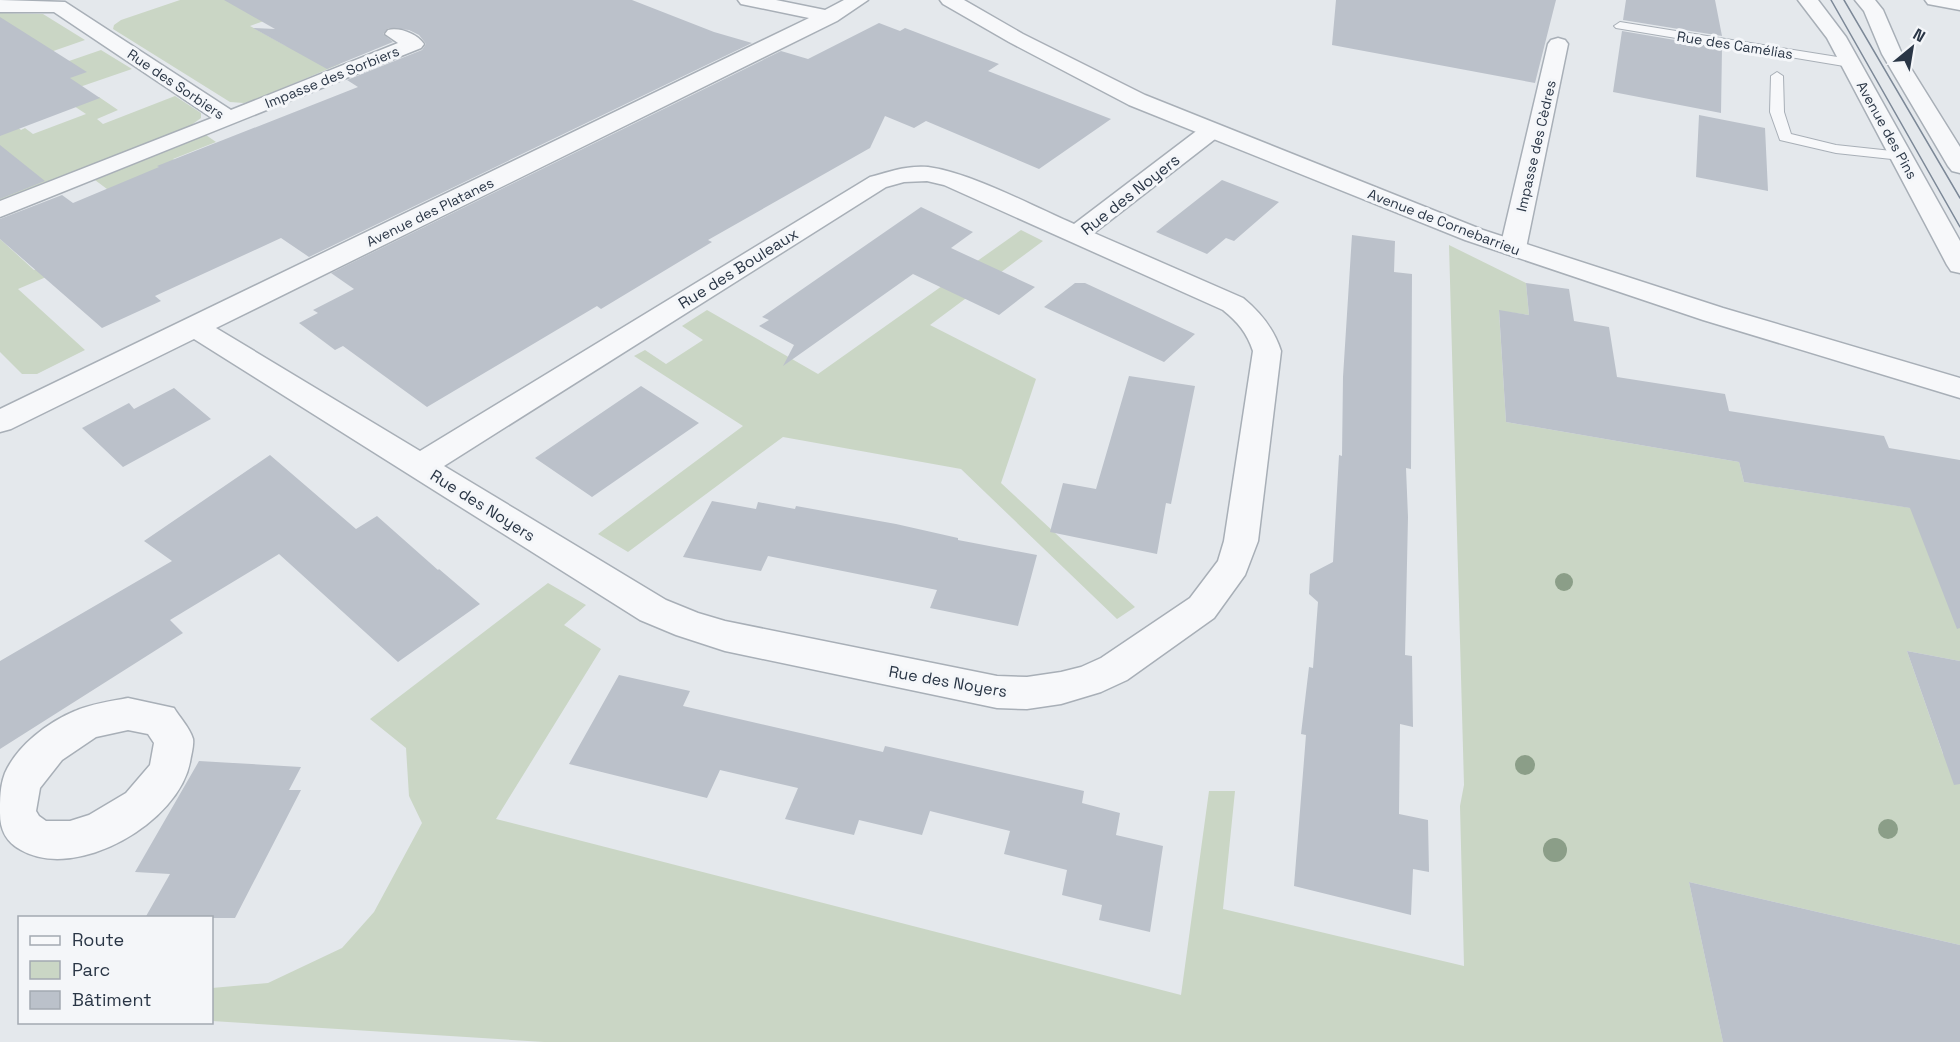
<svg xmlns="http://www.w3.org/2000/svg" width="1960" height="1042" font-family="'Space Grotesk',sans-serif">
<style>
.green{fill:#cad6c5}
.building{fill:#bbc1ca}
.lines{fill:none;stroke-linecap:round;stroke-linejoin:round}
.service-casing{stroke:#a8afb7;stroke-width:2}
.minor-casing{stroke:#a8afb7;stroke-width:3}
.tertiary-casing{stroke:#a8afb7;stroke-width:3}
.service{fill:#f7f8fa;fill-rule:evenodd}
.minor{fill:#f7f8fa;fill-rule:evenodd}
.tertiary{fill:#f7f8fa;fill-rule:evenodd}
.tram{stroke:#7c8897;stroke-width:1.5}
.tree{fill:#8b9e88}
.labels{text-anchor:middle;stroke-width:6;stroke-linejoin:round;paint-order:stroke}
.far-street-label{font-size:14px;fill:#2a3646;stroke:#f4f6f9}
.street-label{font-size:16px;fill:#2a3646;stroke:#f4f6f9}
</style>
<rect width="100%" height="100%" fill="#e4e8ec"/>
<path class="green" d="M180 0H230L289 12 250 26 286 46 325 32 340 64 257 99 244 103 230 102 113 29 114 25 121 20Z
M0 13 43 14 85 40 39 56 0 54Z
M101 50 132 69 1 114 21 130 25 128 33 134 86 114 74 106 99 97 118 110 97 119 103 124 175 96 201 113V118L190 126 0 201V99L69 61Z
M206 135 216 142 173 159 210 186 107 189 95 180Z
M1021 230 1043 241 930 325 1036 379 1001 483 1135 607 1117 619 961 469 783 437 628 552 598 534 743 426 634 356 645 350 666 364 703 340 682 326 707 310 818 374Z
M0 239 34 270 95 244 105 252 18 289 85 350 37 374H22L0 352Z
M1449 245 1526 283 1529 315 1499 311 1506 422 1739 462 1744 482 1911 508 1960 625V661L1907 651 1943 754 1960 757V945L1689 882 1723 1042H544L212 1021V988L268 983 342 948 374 912 422 823 409 796 406 748 370 719 548 583 586 605 564 625 601 649 496 819 1181 995 1209 791H1235L1223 909 1464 966 1460 806 1464 785Z"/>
<path class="building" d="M224 0H632L714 32 752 43 309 257 281 238 155 296 161 301 102 328 0 239V219L62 195 73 203 159 167 157 166 358 87 347 80 422 50 426 44 419 35 409 30 388 28 383 34 393 42 327 69 253 28 275 29Z
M1336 0H1556L1535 83 1332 45Z
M1626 0H1715L1722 36 1623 20Z
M0 17 87 72 70 78 100 98 0 136Z
M879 23 900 31 905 28 999 64 988 71 1111 119 1039 169 926 121 914 128 885 116 870 148 708 240 712 242 601 309 597 306 427 407 343 346 335 350 299 323 318 313 313 310 354 289 331 273 781 51 808 59Z
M1622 31 1722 48 1721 113 1613 92Z
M1699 115 1765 128 1768 191 1696 177Z
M0 145 45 181 0 199Z
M1222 180 1279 202 1234 241 1226 238 1207 254 1156 232Z
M921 207 973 232 951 248 1035 287 999 315 913 274 783 366 794 345 759 326 769 320 762 317Z
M1352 235 1395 241 1394 272 1412 274 1411 469 1406 468 1408 517 1405 655 1412 656 1413 727 1400 724 1399 814 1428 820 1429 872 1413 869 1411 915 1294 886 1306 735 1301 734 1309 667 1313 668 1318 602 1309 594 1310 574 1333 562 1339 455 1342 456 1343 377Z
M1075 283H1085L1195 334 1164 362 1044 307Z
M1526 283 1569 289 1574 321 1609 327 1617 377 1725 394 1729 411 1884 436 1889 448 1960 460V628L1957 629 1910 508 1744 482 1739 462 1506 422 1499 310 1529 315Z
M1129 376 1195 386 1171 504 1166 503 1157 554 1050 532 1063 483 1096 489Z
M641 386 699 423 592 497 535 458Z
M174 388 211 419 123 467 82 428 129 403 134 409Z
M270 455 356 529 377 516 438 570 439 569 480 604 398 662 279 554 170 620 183 633 0 749V661L172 561 144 541Z
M712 501 756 509 758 502 795 509 796 506 896 524 958 538V540L1037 555 1018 626 930 608 937 590 768 556 761 571 683 557Z
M1907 651 1960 661V784L1954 785Z
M619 675 690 691 683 706 883 752 885 746 1084 791 1082 803 1120 813 1116 835 1163 846 1150 932 1099 920 1102 905 1062 895 1067 870 1004 854 1010 831 930 811 922 835 859 820 854 835 785 819 798 788 720 770 707 798 569 764Z
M199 761 301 767 289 790H301L235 918H145L170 874 135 872Z
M1689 882 1960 945V1042H1723Z"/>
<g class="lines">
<defs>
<path id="service" d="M1620 22 1850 59 1856 63 1850 67 1616 28 1614 26Z
M1777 72 1783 76 1784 112 1791 134 1836 145 1901 152 1908 156 1901 160 1836 153 1780 140 1770 112 1771 76Z"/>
<path id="minor" d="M0 0 65 2 231 110 398 43 385 34 388 30C400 27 417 34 424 44L421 48 0 217V201L212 118 54 12H0Z
M738 0H776L825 10 844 0H868L837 21 216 328 420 451 870 177C888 172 908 165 928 167 972 173 1032 206 1074 224L1203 126 1211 124 1219 126 1222 131 1219 136 1094 233 1243 298C1261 313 1274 329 1281 351L1258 541 1245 575 1214 618 1127 680 1101 692 1061 704 1027 709 997 708 725 651 676 635 640 620 194 339 11 429 0 432V409L809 18 741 4ZM927 181 944 185 1223 310C1238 322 1247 333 1253 351L1224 541 1218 561 1190 598 1101 658 1081 667 1061 672 1027 677 997 676 725 621 698 613 666 600 444 466 886 187 904 182Z
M1925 0H1960V10L1928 4Z
M1558 38 1565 40 1568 44 1526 248 1522 253 1513 256 1504 253 1500 248 1548 44 1551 40Z
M128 698 174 708C180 718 190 728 193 739 194 746 191 755 190 762 179 822 77 882 21 850 6 842 0 830 0 813 0 799 0 786 5 773 17 746 48 722 75 711 91 704 111 701 128 698ZM128 730 148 734 154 743 150 765 126 793 89 815 70 821H46L39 816 36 811 40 788 62 760 96 737Z"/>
<path id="tertiary" d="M940 0H964L1023 34 1145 95 1483 230 1723 308 1960 378V398L1703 320 1465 240 1129 105 1009 42 943 4Z
M1798 0H1818L1846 37 1960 241V273L1951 271 1947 265 1827 38Z
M1855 0H1875L1883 10 1902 54 1960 147V173L1952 171 1948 166 1882 54 1864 11Z"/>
</defs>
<use href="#service" class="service-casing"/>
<use href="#minor" class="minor-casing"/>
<use href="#tertiary" class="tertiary-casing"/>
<use href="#service" class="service"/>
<use href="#minor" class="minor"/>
<use href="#tertiary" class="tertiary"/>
<path class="tram" d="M1831 0 1960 227
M1844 0 1960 198"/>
</g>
<g class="tree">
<circle cx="1564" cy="582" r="9"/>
<circle cx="1525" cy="765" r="10"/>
<circle cx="1888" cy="829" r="10"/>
<circle cx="1555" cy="850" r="12"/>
</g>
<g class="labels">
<g class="far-street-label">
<text transform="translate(1735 45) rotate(9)" y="5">Rue des Camélias</text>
<text transform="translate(332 77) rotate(-22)" y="5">Impasse des Sorbiers</text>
<text transform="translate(176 84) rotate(34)" y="5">Rue des Sorbiers</text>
<text transform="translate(1887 130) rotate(61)" y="5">Avenue des Pins</text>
<text transform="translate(1536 146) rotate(-77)" y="5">Impasse des Cèdres</text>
<text transform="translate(430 212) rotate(-26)" y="5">Avenue des Platanes</text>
<text transform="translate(1444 222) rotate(21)" y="5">Avenue de Cornebarrieu</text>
</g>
<g class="street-label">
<text transform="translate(1130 194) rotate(-38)" y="6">Rue des Noyers</text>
<text transform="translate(738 268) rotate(-32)" y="6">Rue des Bouleaux</text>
<text transform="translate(483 505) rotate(32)" y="6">Rue des Noyers</text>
<text transform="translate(948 681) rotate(10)" y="6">Rue des Noyers</text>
</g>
</g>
<rect x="18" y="916" width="195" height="108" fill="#f4f6f9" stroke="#a3a9b1" stroke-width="1.5"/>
<rect x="30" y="936" width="30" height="9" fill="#f7f8fa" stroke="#a3a9b1" stroke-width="1.5"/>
<text x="72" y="946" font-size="18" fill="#2a3646">Route</text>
<rect x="30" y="961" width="30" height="18" fill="#cad6c5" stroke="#a3a9b1" stroke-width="1.5"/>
<text x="72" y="976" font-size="18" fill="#2a3646">Parc</text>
<rect x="30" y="991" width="30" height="18" fill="#bbc1ca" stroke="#a3a9b1" stroke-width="1.5"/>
<text x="72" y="1006" font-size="18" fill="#2a3646">Bâtiment</text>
<g transform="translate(1912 48) rotate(30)" stroke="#f4f6f9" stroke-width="4.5" paint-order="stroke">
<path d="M0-4.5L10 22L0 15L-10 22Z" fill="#2a3646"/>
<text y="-9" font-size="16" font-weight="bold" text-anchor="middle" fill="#2a3646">N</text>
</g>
</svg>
